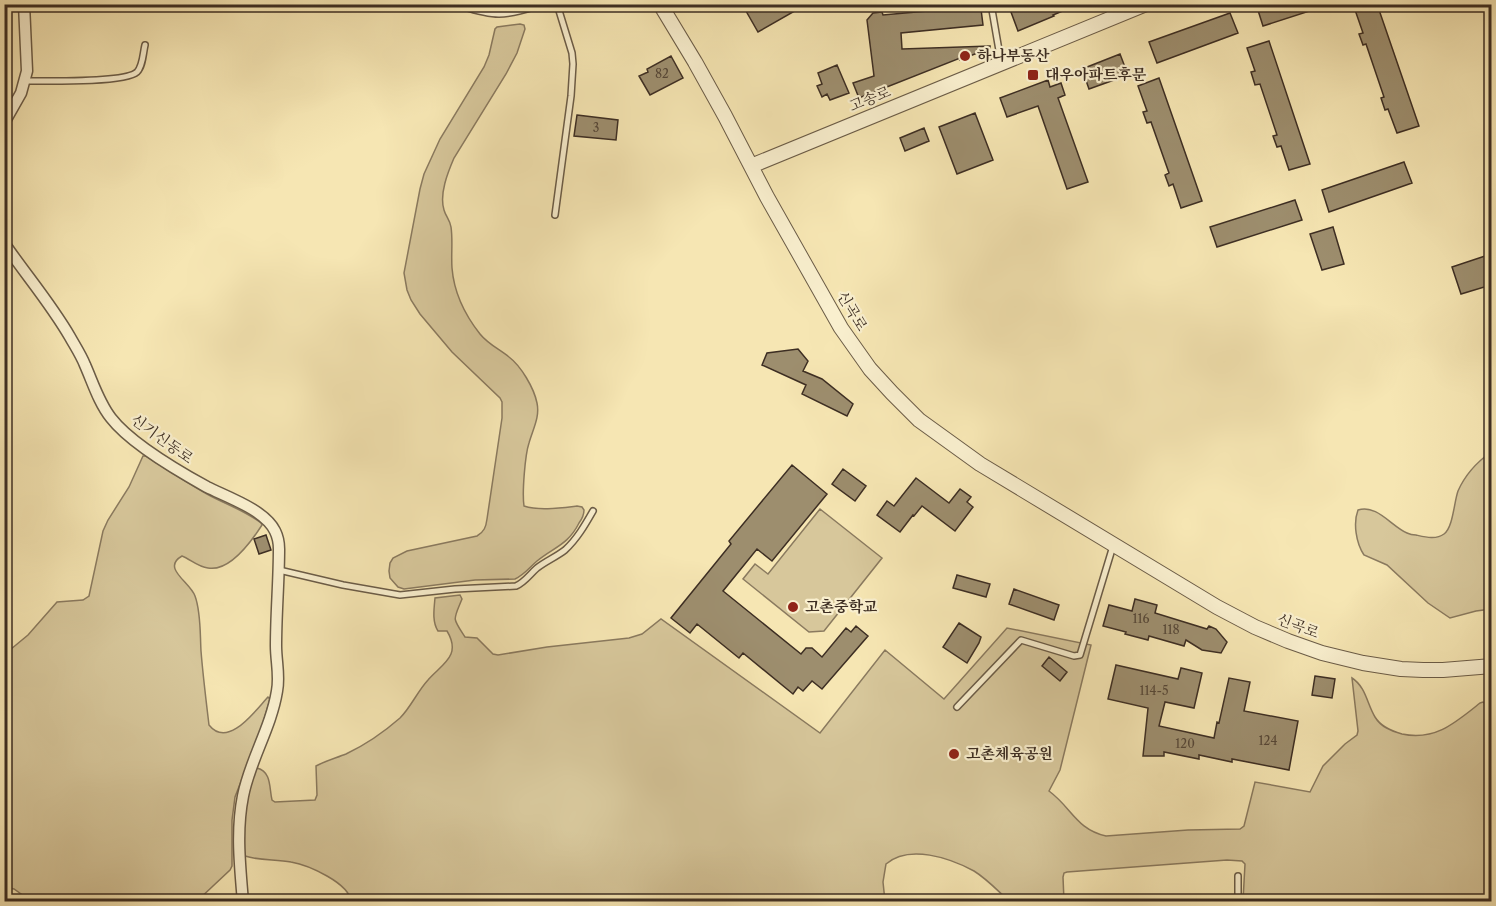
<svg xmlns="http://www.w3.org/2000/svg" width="1496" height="906" font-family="'Libre Caslon Text','Noto Serif KR',serif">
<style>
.green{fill:#d7c79b;stroke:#8a7a5f;stroke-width:1.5}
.building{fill:#9d8e6e;stroke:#3d2e23;stroke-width:1.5}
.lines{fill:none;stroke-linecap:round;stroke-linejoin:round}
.service-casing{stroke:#6b5c47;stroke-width:8}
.minor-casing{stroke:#6b5c47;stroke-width:13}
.tertiary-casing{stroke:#6b5c47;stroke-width:16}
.service{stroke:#f9efce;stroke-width:5}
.minor{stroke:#f9efce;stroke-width:10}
.tertiary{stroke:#f9efce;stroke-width:14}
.poi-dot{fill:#8f2418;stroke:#f9efce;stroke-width:2}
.labels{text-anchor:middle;stroke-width:4.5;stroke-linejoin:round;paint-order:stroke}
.number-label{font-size:12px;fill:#554636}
.poi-label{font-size:15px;font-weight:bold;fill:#3d2e23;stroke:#f9efce;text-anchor:start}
.street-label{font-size:15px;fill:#3d2e23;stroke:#f9efce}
</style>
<rect width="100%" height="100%" fill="#f6e6b3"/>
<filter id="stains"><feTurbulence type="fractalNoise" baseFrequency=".00333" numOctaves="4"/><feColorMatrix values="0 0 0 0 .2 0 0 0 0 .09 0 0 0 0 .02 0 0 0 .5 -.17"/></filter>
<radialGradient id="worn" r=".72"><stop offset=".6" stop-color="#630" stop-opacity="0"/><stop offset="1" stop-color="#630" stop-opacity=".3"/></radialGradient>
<path class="green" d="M520 24 524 25 525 29 517 53 506 74 454 158C448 172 439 194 444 210 446 217 450 220 451 227 453 240 451 254 452 268 454 293 465 315 480 334 488 344 499 349 509 357 521 366 534 388 537 403 540 417 533 429 529 443 525 455 522 493 524 506 539 511 560 508 577 506L582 507 584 510C584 515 582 519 579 523 568 545 554 547 537 561 530 567 524 575 515 579L475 580 404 589 398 587 390 578 389 571 390 563 393 558 407 551 477 536C484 532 486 527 487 519L502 418V402L500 398 452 352 420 314 411 300 407 290 404 273 420 189 424 174 440 139 484 67 489 55 495 29 497 27Z
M1491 452V609L1476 611 1450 618 1428 603 1387 565 1364 555C1356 543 1353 523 1358 510 1377 504 1391 526 1407 533 1409 534 1414 535 1416 535 1425 537 1436 540 1444 534 1453 528 1454 502 1458 491 1465 475 1477 462 1491 452Z
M143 456H146C166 469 186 482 207 494 225 504 244 510 261 523L262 525C251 542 230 572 208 568 198 567 190 559 182 556 161 568 190 582 195 596 201 612 200 634 201 651 203 676 206 700 209 725 228 749 255 711 268 697L270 699 260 733 235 797 232 820V866L230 870 197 901H31L14 889 5 887V654L28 635 57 602 83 600 89 596 103 531 108 520 129 487Z
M820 509 882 558 824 631 809 632 743 579 755 564 768 574Z
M460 595 462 599C453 621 452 617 465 637L477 638 493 654 498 655 547 647 629 638 642 634 661 619 820 733 885 650 944 699 1007 628 1091 645 1060 770 1049 791C1072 808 1076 829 1106 836L1188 830 1240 829 1244 826 1255 782 1310 792 1323 766 1345 744 1357 735 1358 731 1352 678C1366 687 1367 704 1375 717 1381 727 1391 731 1402 734 1435 741 1455 723 1480 703L1483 702 1491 709V901H1243L1245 864 1242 861 1227 860 1067 872 1064 873 1063 877 1064 901H1009C998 891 987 879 974 871 950 858 909 844 886 864L883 882 885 901 351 902C350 883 308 865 291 862 276 859 260 861 245 856 239 828 247 798 255 771L257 768C272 772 269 788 272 800L275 802 315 800 317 795 316 766C325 761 336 758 346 754 365 745 384 732 400 718 411 707 417 692 428 680 442 664 462 656 447 631H438C432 622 434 609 435 598Z"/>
<path class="building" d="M742 4H807L758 32Z
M926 4H976V9H981L983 25 901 33 902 49 990 46V48L960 60V58L859 98 853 83 874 76 867 20 873 13 882 12 883 15 927 11Z
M1008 4H1077V5L1053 15 1054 16 1018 31Z
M1256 4H1322V7L1263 26Z
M1353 4H1377L1419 126 1397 133 1388 109 1385 110 1381 98 1384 97 1366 44 1363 45 1359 34 1363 33Z
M1230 13 1238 33 1157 63 1149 42Z
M1269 41 1310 164 1289 170 1281 146 1277 147 1273 136 1277 135 1260 84 1255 85 1251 72 1255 71 1247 48Z
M1120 54 1128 75 1089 89 1082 69Z
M671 56 683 78 650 95 639 76 648 72 647 69Z
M837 65 849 93 830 100 827 94 822 97 817 86 822 84 818 73Z
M1159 78 1202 201 1181 208 1173 184 1169 186 1165 175 1169 173 1151 122 1147 123 1143 112 1147 111 1138 86Z
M1048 80 1050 87 1061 83 1065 95 1058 98 1088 182 1067 189 1038 106 1007 117 1000 98Z
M975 113 993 160 957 174 939 127Z
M577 115 618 120 616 140 574 136Z
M924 128 929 141 905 151 900 138Z
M1404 162 1412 183 1329 212 1322 190Z
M1295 200 1302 220 1217 247 1210 227Z
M1333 227 1344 264 1322 270 1310 234Z
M1491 254V285L1461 294 1452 267Z
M798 349 808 361 803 371 822 379 853 404 847 416 802 394 806 385 762 365 767 353Z
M792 465 827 494 772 561 757 549 723 591 801 654 806 648H812L822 657 846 628 851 632 856 626 868 636 822 689 812 681 803 691 798 687 793 694 743 653 739 658 697 624 690 633 671 618 731 544 729 541Z
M843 469 866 486 855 501 832 484Z
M916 478 949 503 960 489 971 497 967 502 973 507 955 531 922 506 914 516 913 515 900 532 877 515 887 501 894 506Z
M266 535 271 550 259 554 254 539Z
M957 575 990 584 986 597 953 588Z
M1014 589 1059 605 1054 620 1009 604Z
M1135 599 1157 605 1155 613 1207 629 1209 626 1216 629 1227 642 1221 653 1202 650 1186 640 1184 646 1149 636 1148 640 1125 634 1126 632 1103 626 1109 605 1132 611Z
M959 623 981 637 979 643 967 663 943 647Z
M1049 657 1067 672 1060 681 1042 666Z
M1116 665 1178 679 1181 668 1202 673 1194 708 1165 702 1159 726 1214 738 1217 722 1219 723 1229 678 1250 682 1244 711 1298 721 1289 770 1232 759V762L1199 755V759L1164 752V756H1143L1148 708 1108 699Z
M1315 676 1335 679 1332 698 1312 695Z"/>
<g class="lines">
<defs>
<path id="service" d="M991 4 1001 62
M1106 4 1111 16
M25 81C45 81 125 83 137 72 143 66 143 53 145 45
M555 215 571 96 573 64 572 53 557 4
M279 570 343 585 400 595 455 589 516 586C525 582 530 574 537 568 546 561 556 557 565 550 577 539 585 525 593 511
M957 707 1021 640 1074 656 1080 655 1113 546
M1238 876V902"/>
<path id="minor" d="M463 4C495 14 503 14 535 4
M4 123 21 93 27 71 24 4
M4 243C26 275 51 304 70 337 75 346 81 355 85 365 93 383 99 403 111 418 131 444 178 471 207 487 227 497 265 510 275 531 278 537 279 543 279 549 279 581 276 613 276 646 276 661 280 676 277 691 271 728 250 760 243 796 236 831 240 866 243 902"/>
<path id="tertiary" d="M660 4 695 62 725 116 767 197 841 328 870 369 892 393 919 420 980 464 1217 607 1255 627 1288 641 1322 653 1363 663 1401 669 1423 670H1443L1492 666
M751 166 1146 4"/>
</defs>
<use href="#service" class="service-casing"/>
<use href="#minor" class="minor-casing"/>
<use href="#tertiary" class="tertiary-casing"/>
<use href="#service" class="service"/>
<use href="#minor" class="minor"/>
<use href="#tertiary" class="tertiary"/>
</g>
<g class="poi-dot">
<circle cx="965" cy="56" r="6"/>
<rect x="1027" y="69" width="12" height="12" rx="3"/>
<circle cx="793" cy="607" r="6"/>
<circle cx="954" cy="754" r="6"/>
</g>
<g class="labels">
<g class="number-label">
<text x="662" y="78">82</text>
<text x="596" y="132">3</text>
<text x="1141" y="623">116</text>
<text x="1171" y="634">118</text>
<text x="1154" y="695">114-5</text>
<text x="1268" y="745">124</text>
<text x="1185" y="748">120</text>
</g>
<g class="poi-label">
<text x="977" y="61">하나부동산</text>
<text x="1045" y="80">대우아파트후문</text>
<text x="805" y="612">고촌중학교</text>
<text x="966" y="759">고촌체육공원</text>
</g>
<g class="street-label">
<text transform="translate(870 99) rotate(-22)" y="5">고송로</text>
<text transform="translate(852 311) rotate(59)" y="5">신곡로</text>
<text transform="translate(162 439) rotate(36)" y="5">신기신동로</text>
<text transform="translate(1298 626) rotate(21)" y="5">신곡로</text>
</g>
</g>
<rect width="1496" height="906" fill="none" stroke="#f6e6b3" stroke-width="24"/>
<rect x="6" y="6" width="1484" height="894" fill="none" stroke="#3d2e23" stroke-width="3"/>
<rect x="12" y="12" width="1472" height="882" fill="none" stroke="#3d2e23" stroke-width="1.5"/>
<rect width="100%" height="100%" filter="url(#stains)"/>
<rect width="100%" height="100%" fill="url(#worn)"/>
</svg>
